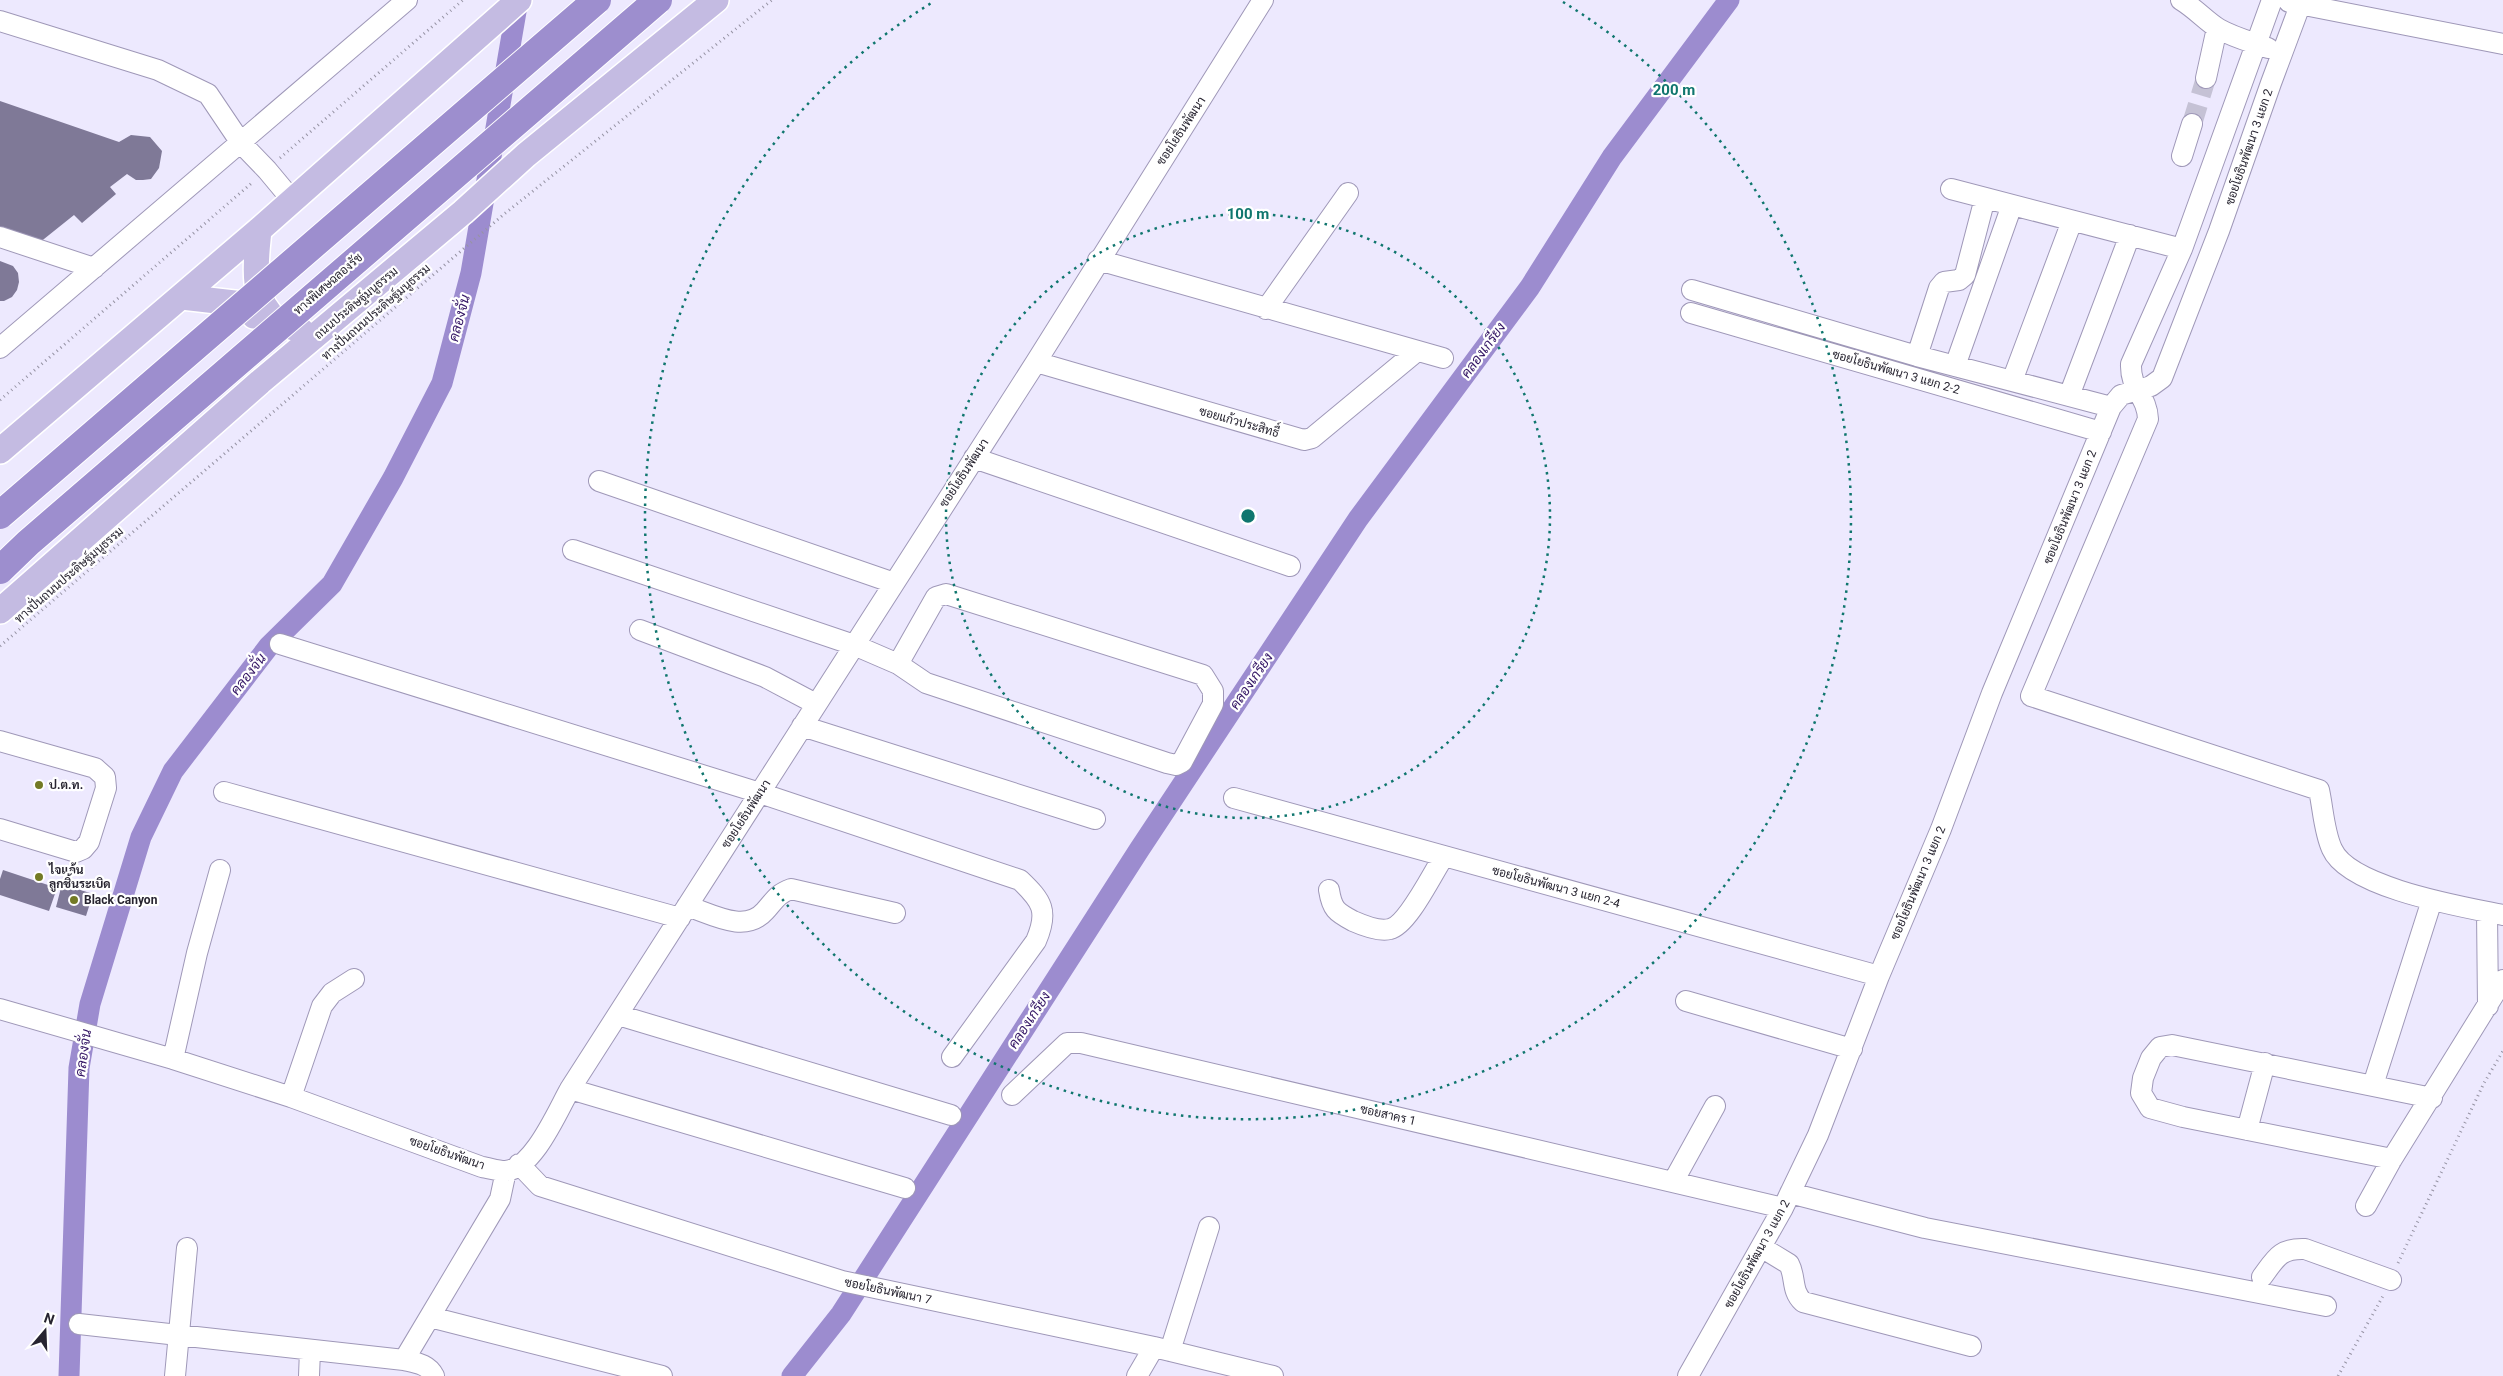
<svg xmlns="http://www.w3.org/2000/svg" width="2503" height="1376" font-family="Roboto,Sarabun,sans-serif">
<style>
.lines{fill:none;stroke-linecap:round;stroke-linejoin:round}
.canal{stroke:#9c8ccf;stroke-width:21}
.building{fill:#7f7997}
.minor-tunnel{stroke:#c5c2d5;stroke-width:20;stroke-dasharray:20 10;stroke-linecap:butt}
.minor-casing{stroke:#9f98b8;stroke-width:22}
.major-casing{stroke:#fff;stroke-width:28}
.path{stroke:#9794a5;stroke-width:3;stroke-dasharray:1 4;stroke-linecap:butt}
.minor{stroke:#fff;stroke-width:20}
.major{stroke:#c4bbe2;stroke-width:25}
.highway-bridge-casing{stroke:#fff;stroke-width:30;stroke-linecap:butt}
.highway-bridge{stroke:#9d8ece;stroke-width:28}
.ring{fill:none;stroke:#0f766e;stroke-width:2.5;stroke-dasharray:2.5 5}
.poi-dot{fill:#737a25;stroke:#fff;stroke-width:2}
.labels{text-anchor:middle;stroke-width:4.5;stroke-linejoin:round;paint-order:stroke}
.street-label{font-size:12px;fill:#272430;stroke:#fff}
.poi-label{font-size:12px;font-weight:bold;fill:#272430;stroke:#fff;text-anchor:start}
.water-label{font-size:14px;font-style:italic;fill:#331564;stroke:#fff}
.centre{fill:#0f766e;stroke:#fff;stroke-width:2.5}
.ring-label{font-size:15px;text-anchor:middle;font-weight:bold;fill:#0f766e;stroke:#fff;stroke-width:4.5;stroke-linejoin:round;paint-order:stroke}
</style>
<rect width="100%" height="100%" fill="#ede9fe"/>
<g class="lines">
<path class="canal" d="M69 1376 79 1068 90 1004 141 837 173 771 269 646 332 584 393 478 442 383 471 273 518 0
M792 1376 841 1314 1139 850 1358 519 1530 287 1612 157 1729 0"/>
</g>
<path class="building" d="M0 101 119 142 131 135 150 137 162 151 159 168 151 179 143 180H136L127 174 110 187 116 194 82 223 74 215 39 243 0 229Z
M0 261 13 266 18 273 19 282 17 290 12 297 4 301H0Z
M3 870 57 888 49 911 0 895V879Z
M62 884 93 894 86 916 56 907Z"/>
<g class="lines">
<path class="minor-tunnel" d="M2192 124 2206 78"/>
<defs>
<path id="minor" d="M2181 0C2196 9 2207 22 2219 29 2235 38 2252 42 2268 48
M2272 0 2182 249 2131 364C2130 390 2147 395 2148 419L2031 696 2319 790C2323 808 2324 832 2332 849 2349 888 2464 907 2503 915
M2289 2 2503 44
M0 21 158 70 208 94 241 143 267 170 292 200
M2206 78 2217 28
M2182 156 2192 124
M1951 189 2182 249
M0 237 94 268
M1098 260 1443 358
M1692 290 1917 356 1939 288 1944 282 1959 280 1965 275 1985 198
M1266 309 1348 193
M1691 313 2101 432
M0 348 407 0
M1917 356 2111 407
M1036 362 1304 440 1312 438 1417 351
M1955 366 2012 205
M2012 381 2072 221
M2069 396 2130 235
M974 458 1290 566
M599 481 894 583
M573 550 854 645 898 664 926 683 1167 763 1176 765 1182 762 1213 704V691L1203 675 946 594 936 597 898 664
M640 630 765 677 816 704
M280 644 760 793 1020 880C1042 901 1049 911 1036 941L952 1057
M802 726 1095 819
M0 741 95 768 105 777 106 788 89 842 83 849 76 852 0 829
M224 792 680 918
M1234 798 1879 976
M1329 890C1332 909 1336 912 1353 921 1362 925 1379 932 1390 929 1408 925 1433 872 1444 856
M687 906C712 914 745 934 765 911 775 900 777 894 791 889L895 913
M2487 912 2488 1006
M1686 1001 1852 1049
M0 1009 173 1059 291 1097 482 1167C489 1168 498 1171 505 1171 533 1170 558 1110 570 1089L1036 362 1263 0
M618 1015 951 1115
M173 1059 197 953 220 870
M2373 1085 2432 900
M570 1089 905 1188
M1012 1095 1067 1043H1081L1783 1208
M291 1097 322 1006 332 993 354 979
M2247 1130 2265 1063
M2392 1159 2183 1117 2150 1108 2141 1093 2143 1078 2151 1058 2160 1047 2172 1045 2432 1098
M519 1164 540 1186 842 1281 1154 1347 1273 1376
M1673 1182 1715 1106
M1790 1193 1925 1228 2326 1306
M2366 1206 2392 1159 2503 980
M1761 1247 1789 1264C1796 1277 1791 1291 1803 1302L1971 1346
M2262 1277C2276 1258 2280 1248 2305 1249L2391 1280
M430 1317 662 1376
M79 1324 404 1360C417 1363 428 1364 434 1376
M1170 1351 1209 1227
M404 1360 500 1199 506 1171
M175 1376 187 1248
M309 1376 310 1350
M1137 1376 1154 1347
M1688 1376 1783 1208 1818 1135 1879 976 1941 829 1992 693 2111 407 2121 395 2151 386 2162 378 2219 231 2271 83 2302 0"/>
<path id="major" d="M259 230C256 262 249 300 279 322 284 326 295 328 301 330
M182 297 243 304 254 316
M0 451 259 230 519 0
M0 611 260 382 463 212 526 155 716 0"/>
</defs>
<use href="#minor" class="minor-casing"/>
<use href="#major" class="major-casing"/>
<path class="path" d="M280 158 463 0
M0 400 253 182
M0 646 503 215 772 0
M2398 1263 2484 1083 2503 1051
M2338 1376 2383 1296"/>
<use href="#minor" class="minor"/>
<use href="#major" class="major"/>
<defs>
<path id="highway-bridge" d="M0 515 597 0
M0 570 28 543 658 0"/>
</defs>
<use href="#highway-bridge" class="highway-bridge-casing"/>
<use href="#highway-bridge" class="highway-bridge"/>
</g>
<g class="ring">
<circle cx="1248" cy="516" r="302"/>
<path d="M1563 2A603 603 0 1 1 933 2"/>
</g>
<g class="poi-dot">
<circle cx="39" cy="785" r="5"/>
<circle cx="39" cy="877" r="5"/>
<circle cx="74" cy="900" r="5"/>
</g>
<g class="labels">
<g class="street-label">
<text transform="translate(1181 131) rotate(-57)" y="4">ซอยโยธินพัฒนา</text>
<text transform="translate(2249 147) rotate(-71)" y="4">ซอยโยธินพัฒนา 3 แยก 2</text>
<text transform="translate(328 284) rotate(-41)" y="4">ทางพิเศษฉลองรัช</text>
<text transform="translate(356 303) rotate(-40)" y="4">ถนนประดิษฐ์มนูธรรม</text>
<text transform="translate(376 312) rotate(-41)" y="4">ทางปั่นถนนประดิษฐ์มนูธรรม</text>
<text transform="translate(1896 372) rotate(16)" y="4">ซอยโยธินพัฒนา 3 แยก 2-2</text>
<text transform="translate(1239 422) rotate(16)" y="4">ซอยแก้วประสิทธื์</text>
<text transform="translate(964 473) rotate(-57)" y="4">ซอยโยธินพัฒนา</text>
<text transform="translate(2070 507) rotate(-68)" y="4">ซอยโยธินพัฒนา 3 แยก 2</text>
<text transform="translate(69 575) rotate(-41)" y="4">ทางปั่นถนนประดิษฐ์มนูธรรม</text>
<text transform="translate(746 814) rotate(-57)" y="4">ซอยโยธินพัฒนา</text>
<text transform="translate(1918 883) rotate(-67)" y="4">ซอยโยธินพัฒนา 3 แยก 2</text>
<text transform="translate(1556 887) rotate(15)" y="4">ซอยโยธินพัฒนา 3 แยก 2-4</text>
<text transform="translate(1388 1115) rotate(13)" y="4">ซอยสาคร 1</text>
<text transform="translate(447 1153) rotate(19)" y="4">ซอยโยธินพัฒนา</text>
<text transform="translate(1757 1254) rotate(-61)" y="4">ซอยโยธินพัฒนา 3 แยก 2</text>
<text transform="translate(888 1291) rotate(12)" y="4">ซอยโยธินพัฒนา 7</text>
</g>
<g class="poi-label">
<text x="49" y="789">ป.ต.ท.</text>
<text x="49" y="874">ไจแอ้น<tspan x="49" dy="14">ลูกชิ้นระเบิด</tspan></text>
<text x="84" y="904">Black Canyon</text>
</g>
<g class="water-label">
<text transform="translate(459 318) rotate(-75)" y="5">คลองจั่น</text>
<text transform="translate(1483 350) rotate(-54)" y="5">คลองเกรียง</text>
<text transform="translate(248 674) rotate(-52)" y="5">คลองจั่น</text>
<text transform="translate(1251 681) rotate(-56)" y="5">คลองเกรียง</text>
<text transform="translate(1029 1020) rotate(-57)" y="5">คลองเกรียง</text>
<text transform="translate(83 1053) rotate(-82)" y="5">คลองจั่น</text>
</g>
</g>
<circle cx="1248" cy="516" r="8" class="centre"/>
<g class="ring-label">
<text x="1674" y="95">200 m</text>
<text x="1248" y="219">100 m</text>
</g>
<g transform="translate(45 1331) rotate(19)" stroke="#ffffff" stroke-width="4" paint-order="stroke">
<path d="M0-4L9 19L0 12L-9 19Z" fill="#272430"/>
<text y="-8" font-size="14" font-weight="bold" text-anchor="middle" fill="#272430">N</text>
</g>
</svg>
